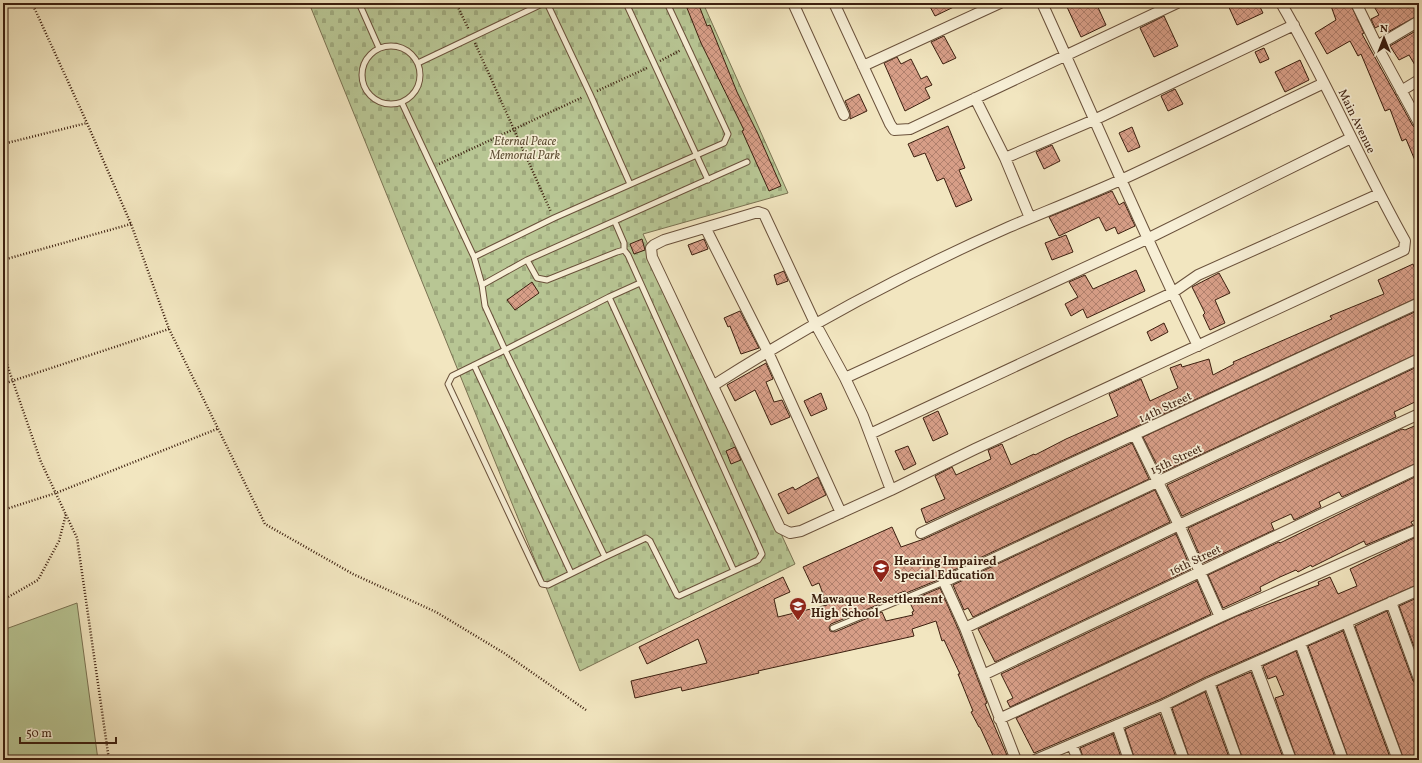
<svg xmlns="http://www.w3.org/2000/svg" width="1422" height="763" font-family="Vollkorn,serif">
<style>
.green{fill:#b8c694;stroke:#7a7252}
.cemetery{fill:url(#cemetery-stones);stroke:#7a7252}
.building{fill:url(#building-cross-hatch);stroke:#3c1f0f}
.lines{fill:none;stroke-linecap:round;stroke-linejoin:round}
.lane-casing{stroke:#6a513b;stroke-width:7}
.street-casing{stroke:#6a513b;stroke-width:12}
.path{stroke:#3c1f0f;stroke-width:2.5;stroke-dasharray:1 2;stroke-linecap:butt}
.lane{stroke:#f7efd6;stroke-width:5}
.street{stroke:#f7efd6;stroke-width:10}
.labels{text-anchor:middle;stroke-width:3.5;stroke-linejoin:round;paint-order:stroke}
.street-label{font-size:12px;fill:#3c1f0f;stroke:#f7efd6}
.park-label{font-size:12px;font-style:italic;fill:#615137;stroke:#f7efd6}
.poi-label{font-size:12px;font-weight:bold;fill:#3c1f0f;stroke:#f7efd6;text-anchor:start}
</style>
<defs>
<pattern id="cemetery-stones" width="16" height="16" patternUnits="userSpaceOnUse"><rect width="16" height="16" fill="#b8c694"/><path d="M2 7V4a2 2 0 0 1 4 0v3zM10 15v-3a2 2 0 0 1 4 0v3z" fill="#9faa7e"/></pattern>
<pattern id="building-cross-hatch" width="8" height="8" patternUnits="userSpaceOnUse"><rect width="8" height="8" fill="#d79e87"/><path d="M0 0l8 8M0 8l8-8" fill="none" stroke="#b0806d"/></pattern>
</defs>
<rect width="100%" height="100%" fill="#f2e6c0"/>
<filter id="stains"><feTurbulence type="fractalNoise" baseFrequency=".005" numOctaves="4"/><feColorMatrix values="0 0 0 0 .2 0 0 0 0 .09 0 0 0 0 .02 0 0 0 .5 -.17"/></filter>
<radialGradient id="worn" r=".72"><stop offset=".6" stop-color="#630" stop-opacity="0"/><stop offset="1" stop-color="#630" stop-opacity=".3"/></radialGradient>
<path class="green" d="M77 603 98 760H3V630Z"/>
<path class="cemetery" d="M309 3H703L788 193 643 234 795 564 580 671Z"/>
<path class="building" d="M685 3H698L707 26 710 25 737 92 758 134 781 186 769 191 742 131 744 130 701 43Z
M928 3H962L935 16Z
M1076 3H1096L1106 25 1081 37 1067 7Z
M1227 3H1258L1263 13 1237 25Z
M1330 3H1350L1364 33 1362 34 1413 126 1418 129 1419 170 1406 139 1402 141 1390 109 1385 111 1361 54 1358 56 1350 41 1327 54 1315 33 1336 20Z
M1372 3H1419V15L1386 33 1381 25 1375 28 1371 19 1379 15Z
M1164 16 1178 46 1154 57 1140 28Z
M1419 29V72L1409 55 1399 60 1390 46Z
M944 36 956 58 943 64 931 42Z
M1264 48 1269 59 1260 63 1255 52Z
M897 57 901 64 911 59 921 79 927 76 932 85 925 88 930 98 905 111 884 63Z
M1300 60 1309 80 1285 92 1275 72Z
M1175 89 1183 104 1168 111 1161 96Z
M859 94 867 111 850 119V112L845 101Z
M948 126 965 168 959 170 972 200 956 207 944 178 937 181 925 153 914 157 908 144Z
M1132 127 1140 147 1128 152 1119 133Z
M1052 145 1060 161 1044 169 1036 152Z
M1112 191 1119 205 1124 202 1135 226 1118 234 1115 227 1106 231 1099 217 1059 236 1049 217Z
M1066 235 1073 252 1052 260 1045 243Z
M642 239 645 250 634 254 630 244Z
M704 239 708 249 692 255 688 245Z
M1413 264 1419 279V297L926 523 921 509 945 499 935 476 952 467 956 475 991 459 988 450 1002 444 1011 465 1034 454 1035 455 1066 439 1118 416 1109 394 1141 379 1150 401 1178 388 1170 368 1181 364 1182 367 1209 359 1213 375 1234 364 1233 362 1332 319 1330 316 1384 294 1378 280Z
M1136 270 1145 291 1087 318 1083 309 1071 316 1065 304 1078 297 1069 282 1085 275 1093 289Z
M784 271 788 281 777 285 774 275Z
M1219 273 1230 293 1215 300 1225 323 1210 330 1203 315 1205 313 1192 287Z
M532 282 539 293 515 310 507 300Z
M1419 310V329L1415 331 1419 340V353L1161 473 1143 437Z
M740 311 759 348 741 354 730 326 728 327 724 318Z
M1164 323 1168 332 1151 341 1147 332Z
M766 363 773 379 766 382 774 402 782 400 790 417 771 425 755 390 735 401 727 385Z
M1419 366V400L1394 412 1396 417 1182 516 1167 485Z
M821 393 827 409 811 416 804 401Z
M938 411 948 434 933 441 923 418Z
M1419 424V462L1342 497 1339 492 1319 502 1321 507 1294 520 1291 514 1271 523 1274 530 1203 563 1188 528 1402 429 1405 430Z
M1132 443 1149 479 941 576 938 580 906 593 905 591 878 601 880 604 831 624 829 627 830 631 835 632 882 612 886 621 913 615 912 612 914 611 909 601 940 588 959 631 987 703 985 704 1009 760H995L980 727H979L971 712 973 711 958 674H960L944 640 942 641 936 621 912 629 914 636 758 671 759 673 682 691 681 687 635 698 631 681 707 663 698 639 647 664 639 647 783 577 790 592 774 599 778 617 827 605 819 583 812 586 803 567 892 527 901 547 924 539Z
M908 446 916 464 904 470 895 451Z
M735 447 741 460 731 464 726 451Z
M1419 475V518L1411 522 1413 525 1366 545 1364 541 1312 567 1311 565 1298 572 1296 570 1280 577 1260 587 1261 591 1223 608 1208 575 1279 542 1280 543Z
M818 477 826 495 788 514 778 494 793 487 795 490Z
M1155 490 1170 522 973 617 968 608 964 610 953 585Z
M1176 534 1191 569 995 662 978 629Z
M1418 536 1419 584 1206 677 1161 699 1034 753 1016 718 1237 616 1319 585 1318 582 1330 577 1338 594 1357 586 1350 569Z
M1197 581 1211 614 1010 707 1007 701 1013 698 1001 674Z
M1419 597V660L1399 606Z
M1387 611 1413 681 1419 685V760H1404L1355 626Z
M1343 631 1391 760H1349L1308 646Z
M1296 651 1336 760H1297L1275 698 1284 695 1276 676 1268 679 1263 666Z
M1251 672 1284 760H1243L1217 686Z
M1205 692 1230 760H1190L1172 708Z
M1160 714 1177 760H1135L1125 729Z
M1113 734 1122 760H1084L1080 748Z"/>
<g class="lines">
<defs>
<path id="lane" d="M359 3 379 48
M547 3 590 94 630 184
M626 3 708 180
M362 75a29 29 0 1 1 58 0a29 29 0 1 1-58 0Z
M418 63 544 3
M402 103 474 257 482 285 527 260 747 162
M615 222 624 243V250
M474 257 554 218 724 143 728 134 667 3
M527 260 537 278 547 280 617 252 624 250 628 255 760 549 762 554 758 560 734 571 609 297 640 283
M482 285 485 306 505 350 609 297
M474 365 571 573
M605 557 548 585 542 584 448 384 452 376 505 350 605 557 646 538 650 541 677 595 679 596 734 571
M833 628 944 582"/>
<path id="street" d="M793 3 844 115
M834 3 890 124 894 130 910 129 1177 3
M1042 3C1094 117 1143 233 1198 346
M1356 3 1377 46 1419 123
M1377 46 1419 21
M863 66 1000 3
M1401 91 1419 80
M975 98 1005 158 1030 218
M1005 158 1094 120 1294 25
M706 229 767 350 841 513
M845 378 1147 239 1351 138
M714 385C808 325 907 272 1009 227 1047 211 1085 196 1123 179 1190 148 1257 115 1324 83
M870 434 1172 293 1198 275 1379 194
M1135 435 1179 525 1220 617
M891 490 863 416 845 378 815 323 764 214 758 212 664 240 654 245 651 248 652 257 780 528 790 533 801 531 891 490 975 449 1404 250 1405 241C1361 163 1326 80 1281 3
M921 533 1419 303
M1391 602 1419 679
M1347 623 1398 760
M965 628 1179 525 1419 414
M1300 643 1343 760
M1255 664 1291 760
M983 675 1419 468
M1209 683 1237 760
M1164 705 1184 760
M999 719 1220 617 1419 529
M1117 725 1129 760
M1072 745 1078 760
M1016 760 965 628 944 582 1419 359
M1035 760 1164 705 1209 683 1419 590"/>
</defs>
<use href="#lane" class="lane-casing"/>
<use href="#street" class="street-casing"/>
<path class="path" d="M32 3 87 123 131 224 169 329 265 524 353 574 436 612 504 653 586 710
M456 3 469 30
M475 43 551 212
M660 61 681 50
M597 91 647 68
M3 144 87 123
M439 164 583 97
M3 260 131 224
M3 353 41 462 77 538 109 760
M3 384 169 329
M3 510 56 493 217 429
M3 600 38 580 59 541 66 514"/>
<use href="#lane" class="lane"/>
<use href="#street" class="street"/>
</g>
<defs>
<symbol id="school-pin" viewBox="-11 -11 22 30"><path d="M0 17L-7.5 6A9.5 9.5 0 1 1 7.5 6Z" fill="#8f2418" stroke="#f7efd6"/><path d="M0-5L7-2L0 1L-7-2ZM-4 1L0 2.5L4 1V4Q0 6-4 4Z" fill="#fff"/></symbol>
</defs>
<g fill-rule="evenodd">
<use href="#school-pin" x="871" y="558" width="20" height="27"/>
<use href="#school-pin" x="788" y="596" width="20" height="27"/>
</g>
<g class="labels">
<g class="street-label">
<text transform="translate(1357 121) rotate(64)" y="4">Main Avenue</text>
<text transform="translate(1165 407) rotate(-25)" y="4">14th Street</text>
<text transform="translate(1176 459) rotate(-25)" y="4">15th Street</text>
<text transform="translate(1195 560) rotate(-26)" y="4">16th Street</text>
</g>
<g class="park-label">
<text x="525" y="145">Eternal Peace<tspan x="525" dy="14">Memorial Park</tspan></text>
</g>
<g class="poi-label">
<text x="894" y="565">Hearing Impaired<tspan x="894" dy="14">Special Education</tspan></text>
<text x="811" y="603">Mawaque Resettlement<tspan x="811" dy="14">High School</tspan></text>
</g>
</g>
<rect width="1422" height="763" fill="none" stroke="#f2e6c0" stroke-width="16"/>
<rect x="4" y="4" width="1414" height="755" fill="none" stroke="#3c1f0f" stroke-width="2"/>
<rect x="8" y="8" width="1406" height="747" fill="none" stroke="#3c1f0f"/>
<g transform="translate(1384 38)" stroke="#f7efd6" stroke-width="3" paint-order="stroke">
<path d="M0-3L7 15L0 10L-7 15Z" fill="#3c1f0f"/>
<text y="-6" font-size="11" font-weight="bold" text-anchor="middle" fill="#3c1f0f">N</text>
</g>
<path d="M20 737v6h96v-6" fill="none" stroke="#3c1f0f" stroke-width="2"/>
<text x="26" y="737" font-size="12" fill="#3c1f0f" stroke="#f7efd6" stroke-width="3" paint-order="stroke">50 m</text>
<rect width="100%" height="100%" filter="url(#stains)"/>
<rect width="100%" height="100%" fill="url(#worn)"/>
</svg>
